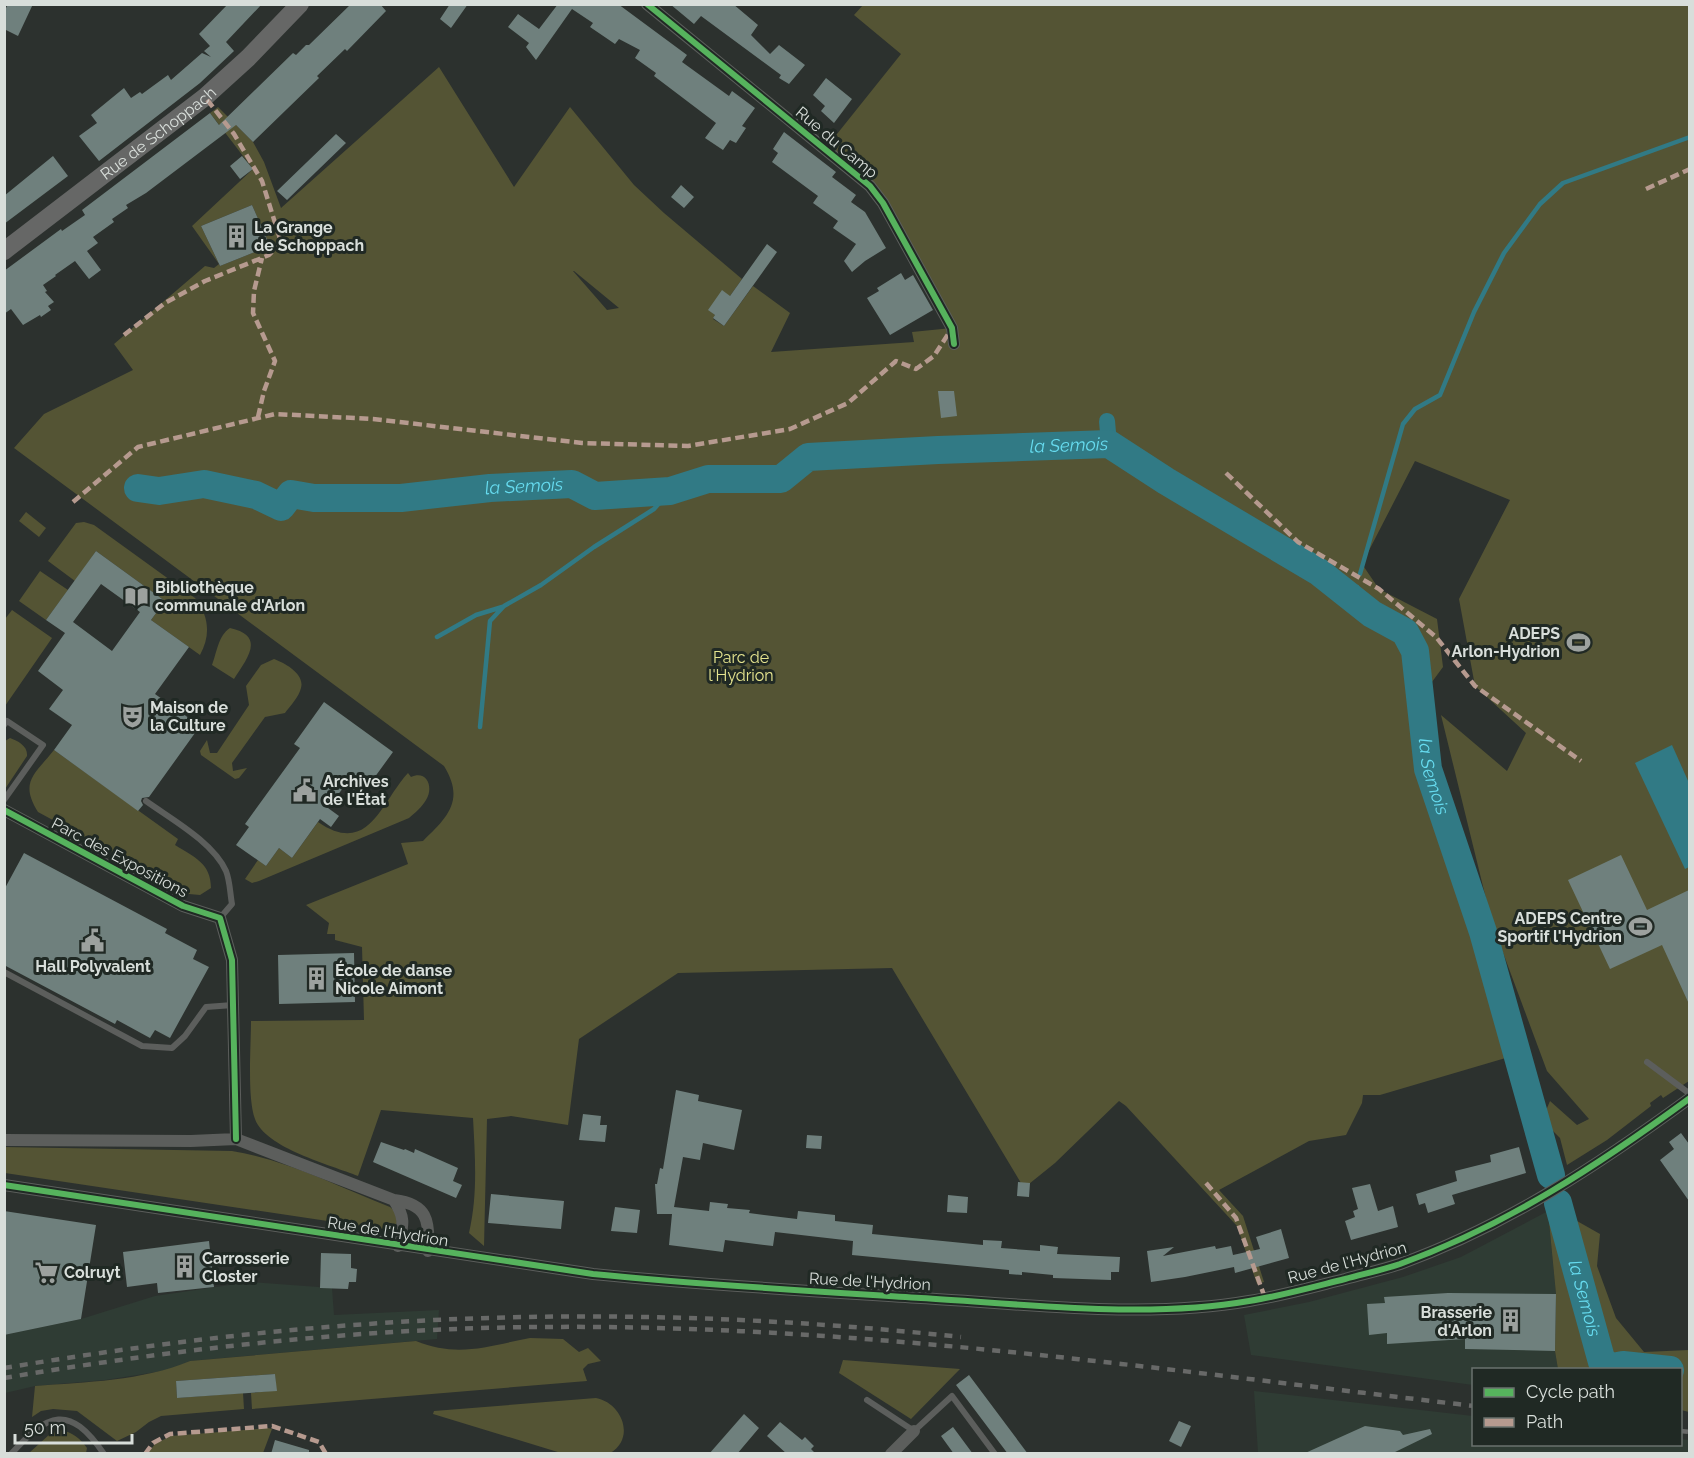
<svg xmlns="http://www.w3.org/2000/svg" width="1694" height="1458" font-family="Raleway,sans-serif">
<style>
.built{fill:#2f3c34}
.green{fill:#545434;fill-rule:evenodd}
.water{fill:#317a85}
.lines{fill:none;stroke-linecap:round;stroke-linejoin:round}
.stream{stroke:#317a85;stroke-width:4.5}
.canal{stroke:#317a85;stroke-width:16}
.river{stroke:#317a85;stroke-width:28}
.building{fill:#6f807d;fill-rule:evenodd}
.service{stroke:#5c5e5c;stroke-width:6}
.minor{stroke:#5c5e5c;stroke-width:12}
.secondary{stroke:#666766;stroke-width:18}
.rail{stroke:#686968;stroke-width:4.5;stroke-dasharray:8 8;stroke-linecap:butt}
.quiet{stroke:#b69a8f;stroke-width:4.5;stroke-dasharray:9 4.5;stroke-linecap:butt}
.cycleway-casing{stroke:#202924;stroke-width:10}
.cycleway{stroke:#56b35d;stroke-width:6}
.labels{text-anchor:middle;stroke-width:6;stroke-linejoin:round;paint-order:stroke}
.street-label{font-size:16px;fill:#d8deda;stroke:#202924}
.poi-label{font-size:16px;font-weight:bold;fill:#d8deda;stroke:#202924;text-anchor:start}
.park-label{font-size:16px;fill:#e6e58f;stroke:#202924}
.water-label{font-size:18px;font-style:italic;fill:#66dbef;stroke:#202924}
</style>
<rect width="100%" height="100%" fill="#2c312e"/>
<path class="built" d="M1548 1211 1556 1294 1555 1351 1558 1369 1474 1370 1473 1385 1251 1355 1244 1315 1309 1302 1403 1277 1461 1257Z
M250 1282 332 1288 334 1315 439 1310 437 1339 190 1361 169 1370 105 1380 35 1386 5 1393 4 1335 81 1319 155 1296Z
M1254 1391 1473 1416 1474 1444H1680L1681 1439 1689 1440V1453H1258Z"/>
<path class="green" d="M863 5H1689V1081L1663 1098 1661 1095 1650 1103 1651 1106 1607 1140 1567 1165 1560 1138 1542 1120 1550 1101 1577 1125 1589 1119 1547 1071 1492 923 1441 715 1507 771 1526 733 1475 686 1459 599 1510 500 1415 461 1362 564 1379 589 1437 619 1443 667 1426 690 1430 745 1485 929 1526 1052 1380 1095H1363L1362 1103 1346 1135 1309 1141 1219 1190 1243 1216 1264 1282 1257 1284 1237 1226 1126 1106 1119 1101 1055 1163 1024 1188 892 968 678 973 579 1039 568 1125 511 1116 487 1119 484 1246 469 1233C478 1194 475 1157 473 1118L381 1110 358 1176C331 1165 265 1148 255 1119 247 1098 251 1046 251 1021L364 1020 362 947 335 940V934H327L329 923 306 905 408 864 401 843 423 841C448 817 465 800 444 766L14 448 44 414 133 370 114 344 205 266 214 268 219 264 220 266 270 246 252 205 201 226 219 264 192 226 253 169 210 113 218 107 253 142 264 162 281 208 439 67 514 187 570 107 634 185 664 213 742 279 730 296 709 310 715 315 713 319 724 326 753 286 790 313 771 352 914 342 912 332 952 328 883 203 825 149 901 54 854 15ZM573 271H574L619 308 607 310Z
M26 512 46 528 39 537 19 521Z
M84 522 94 525 195 598C209 616 211 635 200 655L151 620 165 601 96 551 75 581 48 561 76 523Z
M40 571 68 590 46 620 19 601Z
M12 610 52 638 5 706V619Z
M230 628C267 636 246 660 234 679L212 665C217 652 218 636 230 628Z
M274 659C285 663 305 674 301 688 299 697 290 706 285 713L265 717 232 763 233 771 247 768 239 778 235 779 201 755 200 751 207 740 210 753H217L249 705 246 686 261 665Z
M10 738C18 741 28 746 27 756L5 789V741Z
M54 750 178 839 175 845C194 857 211 863 211 888L200 895 189 894 38 812C19 782 35 774 54 750Z
M408 773 411 777C427 770 434 787 426 800 422 807 415 813 409 818L259 881 252 883 245 879 258 860 266 866 279 848 292 858 318 822C369 857 381 802 408 773Z
M4 1147 232 1151C287 1160 339 1187 390 1207L398 1214V1222L391 1229H381L5 1173Z
M1554 1208 1600 1234 1597 1266 1616 1318 1644 1352 1689 1350V1412L1681 1410 1680 1370 1558 1369 1555 1351 1556 1294 1548 1211Z
M530 1338 563 1339 579 1352 588 1348 601 1361 588 1364 583 1369 587 1381 252 1409 251 1393 276 1390 275 1374 176 1381 177 1398 243 1393 244 1409 161 1416 149 1422 136 1432 117 1441 77 1411 53 1409 41 1411 32 1417 35 1386C86 1382 142 1381 190 1361L416 1341C458 1358 488 1346 530 1338Z
M843 1360 960 1369 911 1419 839 1373Z
M596 1398C622 1403 636 1438 610 1453H561L433 1414 434 1411Z
M268 1428 272 1429 263 1453H148L155 1444 171 1436Z
M62 1430C73 1433 80 1438 87 1448L86 1453H29L50 1434Z"/>
<path class="water" d="M1672 745 1689 783V867L1685 869 1635 763Z"/>
<g class="lines">
<path class="stream" d="M1360 574 1403 424 1415 409 1440 395 1474 312 1504 253 1540 204 1563 183 1690 137
M1353 599 1357 587
M437 637 476 615 502 607
M480 727 490 621 504 606 541 585 594 547 654 509 670 491"/>
<path class="canal" d="M1107 421 1109 444"/>
<g class="river">
<path id="s1" d="M138 488 159 491 204 484 256 495 281 507 291 494 314 498H401L490 488 572 484 595 496 670 491 708 479H781L808 457 938 450 1109 444 1166 481 1319 572 1372 614 1405 632 1415 651 1428 769 1483 932 1551 1175"/>
<path id="s2" d="M1558 1203 1602 1362 1613 1367 1623 1365 1670 1370"/>
</g>
</g>
<path class="building" d="M8 4H33L18 36 4 29V12Z
M228 4H262L226 42 234 51 200 83 99 161 79 136 97 123 91 115 124 88 131 98 140 92 142 94 168 75 171 80 202 53 211 57 204 51 210 46 199 34Z
M351 4H380L386 11 347 51 345 49 317 76 319 78 253 142 236 125 146 193 126 205 128 208 112 219 114 222 93 237 98 243 87 251 101 270 89 279 75 261 55 275 56 276 43 285 47 291 45 292 54 302 48 306 51 310 41 317 40 315 23 325 11 309 4 314V271L61 229 62 231 85 215 82 210 210 113 219 125 293 53 296 55 306 45H309Z
M450 4H468L451 28 440 19Z
M558 4H618L687 55 682 62 729 96 732 91 755 108 742 126 746 128 736 143 730 140 723 150 705 138 716 123 654 76 656 73 635 58 640 50 619 39 615 44 590 27 593 23 572 9 536 60 526 47 529 43 508 27 518 14 539 29Z
M670 4H733L758 25 751 35 770 54 779 45 805 65 789 84 779 78 781 75 701 16 694 24Z
M826 78 852 99 834 123 821 111 825 106 813 95Z
M784 132 836 172 832 177 856 195 851 202 865 212 886 248 865 261 852 272 844 261 856 244 833 228 838 221 813 203 818 196 772 162 778 153 773 149Z
M336 134 346 143 287 200 277 191Z
M53 156 68 176 4 224V196Z
M242 156 253 169 240 179 230 166Z
M681 185 694 197 684 208 671 197Z
M252 205 270 246 220 266 201 226Z
M767 244 777 252 724 326 713 318 715 315 708 310 722 290 730 296Z
M901 273 905 280 913 275 933 310 890 335 867 298 879 291 877 288Z
M938 391H954L957 416 941 418Z
M96 551 165 601 151 620 189 647 155 694 200 726 149 797 142 798 141 801 143 805 138 811 54 750 72 725 49 709 63 690 38 671 65 633 46 620ZM101 584 140 612 112 651 73 622Z
M324 702 393 752 361 796 346 784 328 808 339 816 331 827 320 819 292 858 279 848 266 866 236 845 249 827 245 824 300 748 294 744Z
M24 853 167 929 165 933 197 950 193 959 209 967 170 1038 155 1030 150 1038 117 1020 115 1024 4 965V890Z
M1621 855 1647 910 1689 890V1004L1662 945 1610 969 1568 880Z
M354 953 355 1002 279 1004 278 955Z
M676 1090 699 1095 698 1101 742 1110 734 1150 703 1143 700 1160 683 1157 674 1207 709 1211 710 1202 728 1204 727 1208 750 1210 749 1213 797 1219 798 1211 835 1215V1221L873 1225 872 1234 983 1245V1240L1002 1241 1001 1248 1040 1251V1245L1058 1247 1057 1254 1120 1257 1119 1272H1111V1280L1053 1278V1275L1022 1272V1275L1009 1274V1270L852 1255 853 1241 775 1232 773 1246 725 1240 723 1252 669 1245 672 1214H657L655 1184H657L660 1168 663 1169Z
M583 1114 601 1116 600 1125H607L605 1142 579 1140Z
M1681 1133 1689 1144V1201L1660 1160 1674 1149 1669 1142Z
M807 1135 822 1136 821 1149 806 1148Z
M381 1142 404 1150 405 1149 414 1153 415 1149 458 1168 453 1181 462 1185 456 1198 373 1162Z
M1519 1147 1526 1173 1452 1195 1455 1204 1428 1213 1425 1203 1419 1205 1416 1194 1457 1181 1455 1171 1491 1162 1490 1155Z
M1018 1182 1030 1183 1029 1197 1017 1196Z
M1370 1184 1378 1211 1393 1206 1398 1227 1351 1240 1345 1221 1355 1217 1353 1211 1358 1209 1352 1188Z
M491 1194 564 1201 561 1229 488 1223Z
M948 1195 968 1197 967 1213 947 1212Z
M615 1207 640 1210 637 1233 611 1231Z
M4 1211 96 1225 81 1319 4 1335Z
M1281 1229 1289 1258 1235 1273 1234 1267 1185 1277 1151 1282 1147 1251 1174 1247 1163 1256 1215 1246 1216 1249 1231 1246 1233 1255 1260 1249 1256 1237Z
M209 1241 214 1287 158 1293 157 1283 127 1287 123 1252Z
M321 1253 351 1254V1268L357 1269 356 1282H349L348 1289 320 1288Z
M1448 1293 1556 1294 1555 1351 1465 1349V1339L1387 1344V1333L1369 1335 1367 1304 1385 1303 1384 1297Z
M275 1374 277 1391 177 1398 176 1381Z
M969 1375 1028 1454H1008L956 1385Z
M744 1414 759 1428 737 1454H709Z
M1179 1421 1191 1426 1181 1447 1169 1441Z
M780 1422 802 1440 805 1437 814 1446 811 1449 816 1454H787L767 1436Z
M1365 1426 1400 1431 1403 1435 1430 1429 1432 1434 1391 1454H1303Z
M953 1427 973 1454H954L941 1436Z
M275 1440 309 1450V1454H271Z"/>
<g class="lines">
<path class="service" d="M4 725 7 721 43 745 4 800
M146 801C171 819 213 842 226 871 230 881 230 893 232 904L220 918
M4 972 142 1046 172 1048 185 1036 206 1007 233 1005
M1647 1062 1690 1094
M867 1400 914 1431 952 1396 995 1454
M11 1454C48 1413 69 1403 104 1454"/>
<path class="minor" d="M647 4 870 186 883 203 952 328 954 344
M4 810 183 906 220 918 232 960 236 1139
M4 1140 191 1141 236 1139 394 1200C427 1204 430 1220 428 1251
M4 1185 593 1274C702 1285 811 1291 921 1298 1025 1304 1146 1319 1249 1301 1281 1296 1313 1287 1345 1279 1363 1274 1382 1270 1400 1264 1506 1226 1600 1164 1690 1098
M394 1200C406 1219 403 1225 398 1246
M891 1454 914 1431"/>
<path class="secondary" id="s3" d="M4 251 205 97 248 58 300 4"/>
<path class="rail" d="M4 1368C125 1348 247 1332 368 1324 565 1310 765 1316 961 1337
M4 1378C182 1348 363 1328 543 1327 855 1324 1164 1370 1474 1406
M1680 1431 1690 1432"/>
<path class="quiet" d="M1646 189 1690 169
M124 335 165 303 205 281 269 255 281 242 262 181 234 134 205 97
M258 417 264 391 275 361 253 313 254 291 262 258
M1226 473 1298 542 1379 589 1436 637 1475 686 1581 761
M73 502 138 447 275 414 373 419 582 443 688 446 790 429 848 403 896 361 916 369 934 356 952 328
M1206 1183 1236 1218 1265 1298
M145 1454 153 1443 170 1434 272 1426 319 1442 326 1454"/>
<defs>
<path id="cycleway" d="M647 4 870 186 883 203 952 328 954 344
M4 810 183 906 220 918 232 960 236 1139
M4 1185 593 1274C702 1285 811 1291 921 1298 1025 1304 1146 1319 1249 1301 1281 1296 1313 1287 1345 1279 1363 1274 1382 1270 1400 1264 1506 1226 1600 1164 1690 1098"/>
</defs>
<use href="#cycleway" class="cycleway-casing"/>
<use href="#cycleway" class="cycleway"/>
</g>
<defs>
<symbol id="building-bare" viewBox="-9 -9 18 18"><path d="M-4-6H4V6H1V3H-1V6H-4ZM-2.5-4.3h1.7v1.8h-1.7ZM.8-4.3h1.7v1.8H.8ZM-2.5-1h1.7V.8h-1.7ZM.8-1h1.7V.8H.8Z" fill="#9ca19e" stroke="#202924" stroke-width="2.5" paint-order="stroke"/></symbol>
<symbol id="library-bare" viewBox="-9 -9 18 18"><path d="M-6-4Q-3-5.5-.7-3.5V5Q-3 3-6 4ZM6-4Q3-5.5 .7-3.5V5Q3 3 6 4Z" fill="#9ca19e" stroke="#202924" stroke-width="2.5" paint-order="stroke"/></symbol>
<symbol id="stadium-bare" viewBox="-9 -9 18 18"><path d="M0-5a6.5 5 0 1 0 0 10a6.5 5 0 1 0 0-10ZM-3.5-1.8h7v3.6h-7Z" fill="#9ca19e" stroke="#202924" stroke-width="2.5" paint-order="stroke"/></symbol>
<symbol id="theatre-bare" viewBox="-9 -9 18 18"><path d="M-5-5.5Q0-4 5-5.5V0Q5 5 0 6Q-5 5-5 0ZM-3.3-2.5H-1v1.5H-3.3ZM1-2.5H3.3v1.5H1ZM-2.8 1Q0 5.5 2.8 1Z" fill="#9ca19e" stroke="#202924" stroke-width="2.5" paint-order="stroke"/></symbol>
<symbol id="civic-bare" viewBox="-9 -9 18 18"><path d="M-.6-6.5H3V-4.5H.6V-3L4-1V1h2V6H-6V1h2V-1L-.6-3ZM-1.2 2.5V6h2.4V2.5Z" fill="#9ca19e" stroke="#202924" stroke-width="2.5" paint-order="stroke"/></symbol>
<symbol id="supermarket-bare" viewBox="-9 -9 18 18"><path d="M-6-5.5h2.5l.6 2H6L4.5 2H-2.5L-4.4-4H-6ZM-1.5 3.2a1.3 1.3 0 1 0 .1 0ZM3 3.2a1.3 1.3 0 1 0 .1 0Z" fill="#9ca19e" stroke="#202924" stroke-width="2.5" paint-order="stroke"/></symbol>
</defs>
<g fill-rule="evenodd">
<use href="#building-bare" x="220" y="220" width="33" height="33"/>
<use href="#library-bare" x="120" y="580" width="33" height="33"/>
<use href="#stadium-bare" x="1562" y="626" width="33" height="33"/>
<use href="#theatre-bare" x="116" y="700" width="33" height="33"/>
<use href="#civic-bare" x="288" y="774" width="33" height="33"/>
<use href="#stadium-bare" x="1624" y="910" width="33" height="33"/>
<use href="#civic-bare" x="76" y="924" width="33" height="33"/>
<use href="#building-bare" x="300" y="962" width="33" height="33"/>
<use href="#building-bare" x="168" y="1250" width="33" height="33"/>
<use href="#supermarket-bare" x="30" y="1256" width="33" height="33"/>
<use href="#building-bare" x="1494" y="1304" width="33" height="33"/>
</g>
<g class="labels">
<g class="street-label">
<text dy="6" stroke="none"><textPath href="#s3" startOffset="194">Rue de Schoppach</textPath></text>
<text transform="translate(837 142) rotate(40)" y="6">Rue du Camp</text>
<text transform="translate(120 857) rotate(28)" y="6">Parc des Expositions</text>
<text transform="translate(388 1231) rotate(9)" y="6">Rue de l'Hydrion</text>
<text transform="translate(1347 1262) rotate(-15)" y="6">Rue de l'Hydrion</text>
<text transform="translate(870 1281) rotate(3)" y="6">Rue de l'Hydrion</text>
</g>
<g class="poi-label">
<text x="254" y="233">La Grange<tspan x="254" dy="18">de Schoppach</tspan></text>
<text x="155" y="593">Bibliothèque<tspan x="155" dy="18">communale d'Arlon</tspan></text>
<text x="1560" y="639" text-anchor="end">ADEPS<tspan x="1560" dy="18">Arlon-Hydrion</tspan></text>
<text x="150" y="713">Maison de<tspan x="150" dy="18">la Culture</tspan></text>
<text x="323" y="787">Archives<tspan x="323" dy="18">de l'État</tspan></text>
<text x="1622" y="924" text-anchor="end">ADEPS Centre<tspan x="1622" dy="18">Sportif l'Hydrion</tspan></text>
<text x="93" y="972" text-anchor="middle">Hall Polyvalent</text>
<text x="335" y="976">École de danse<tspan x="335" dy="18">Nicole Aimont</tspan></text>
<text x="202" y="1264">Carrosserie<tspan x="202" dy="18">Closter</tspan></text>
<text x="64" y="1278">Colruyt</text>
<text x="1492" y="1318" text-anchor="end">Brasserie<tspan x="1492" dy="18">d'Arlon</tspan></text>
</g>
<g class="park-label">
<text x="741" y="663">Parc de<tspan x="741" dy="18">l'Hydrion</tspan></text>
</g>
<g class="water-label">
<text dy="6" stroke="none"><textPath href="#s1" startOffset="956">la Semois</textPath></text>
<text dy="6" stroke="none"><textPath href="#s1" startOffset="398">la Semois</textPath></text>
<text dy="6" stroke="none"><textPath href="#s1" startOffset="1496">la Semois</textPath></text>
<text dy="6" stroke="none"><textPath href="#s2" startOffset="99">la Semois</textPath></text>
</g>
</g>
<rect width="1694" height="1458" fill="none" stroke="#d8deda" stroke-width="12"/>
<rect x="1472" y="1368" width="210" height="78" fill="#202924" stroke="#6a716d" stroke-width="1.5"/>
<rect x="1484" y="1388" width="30" height="9" fill="#56b35d" stroke="#6a716d" stroke-width="1.5"/>
<text x="1526" y="1398" font-size="18" fill="#d8deda">Cycle path</text>
<rect x="1484" y="1418" width="30" height="9" fill="#b69a8f" stroke="#6a716d" stroke-width="1.5"/>
<text x="1526" y="1428" font-size="18" fill="#d8deda">Path</text>
<path d="M15 1434v9h117v-9" fill="none" stroke="#d8deda" stroke-width="3"/>
<text x="24" y="1434" font-size="18" fill="#d8deda" stroke="#202924" stroke-width="4.5" paint-order="stroke">50 m</text>
</svg>
